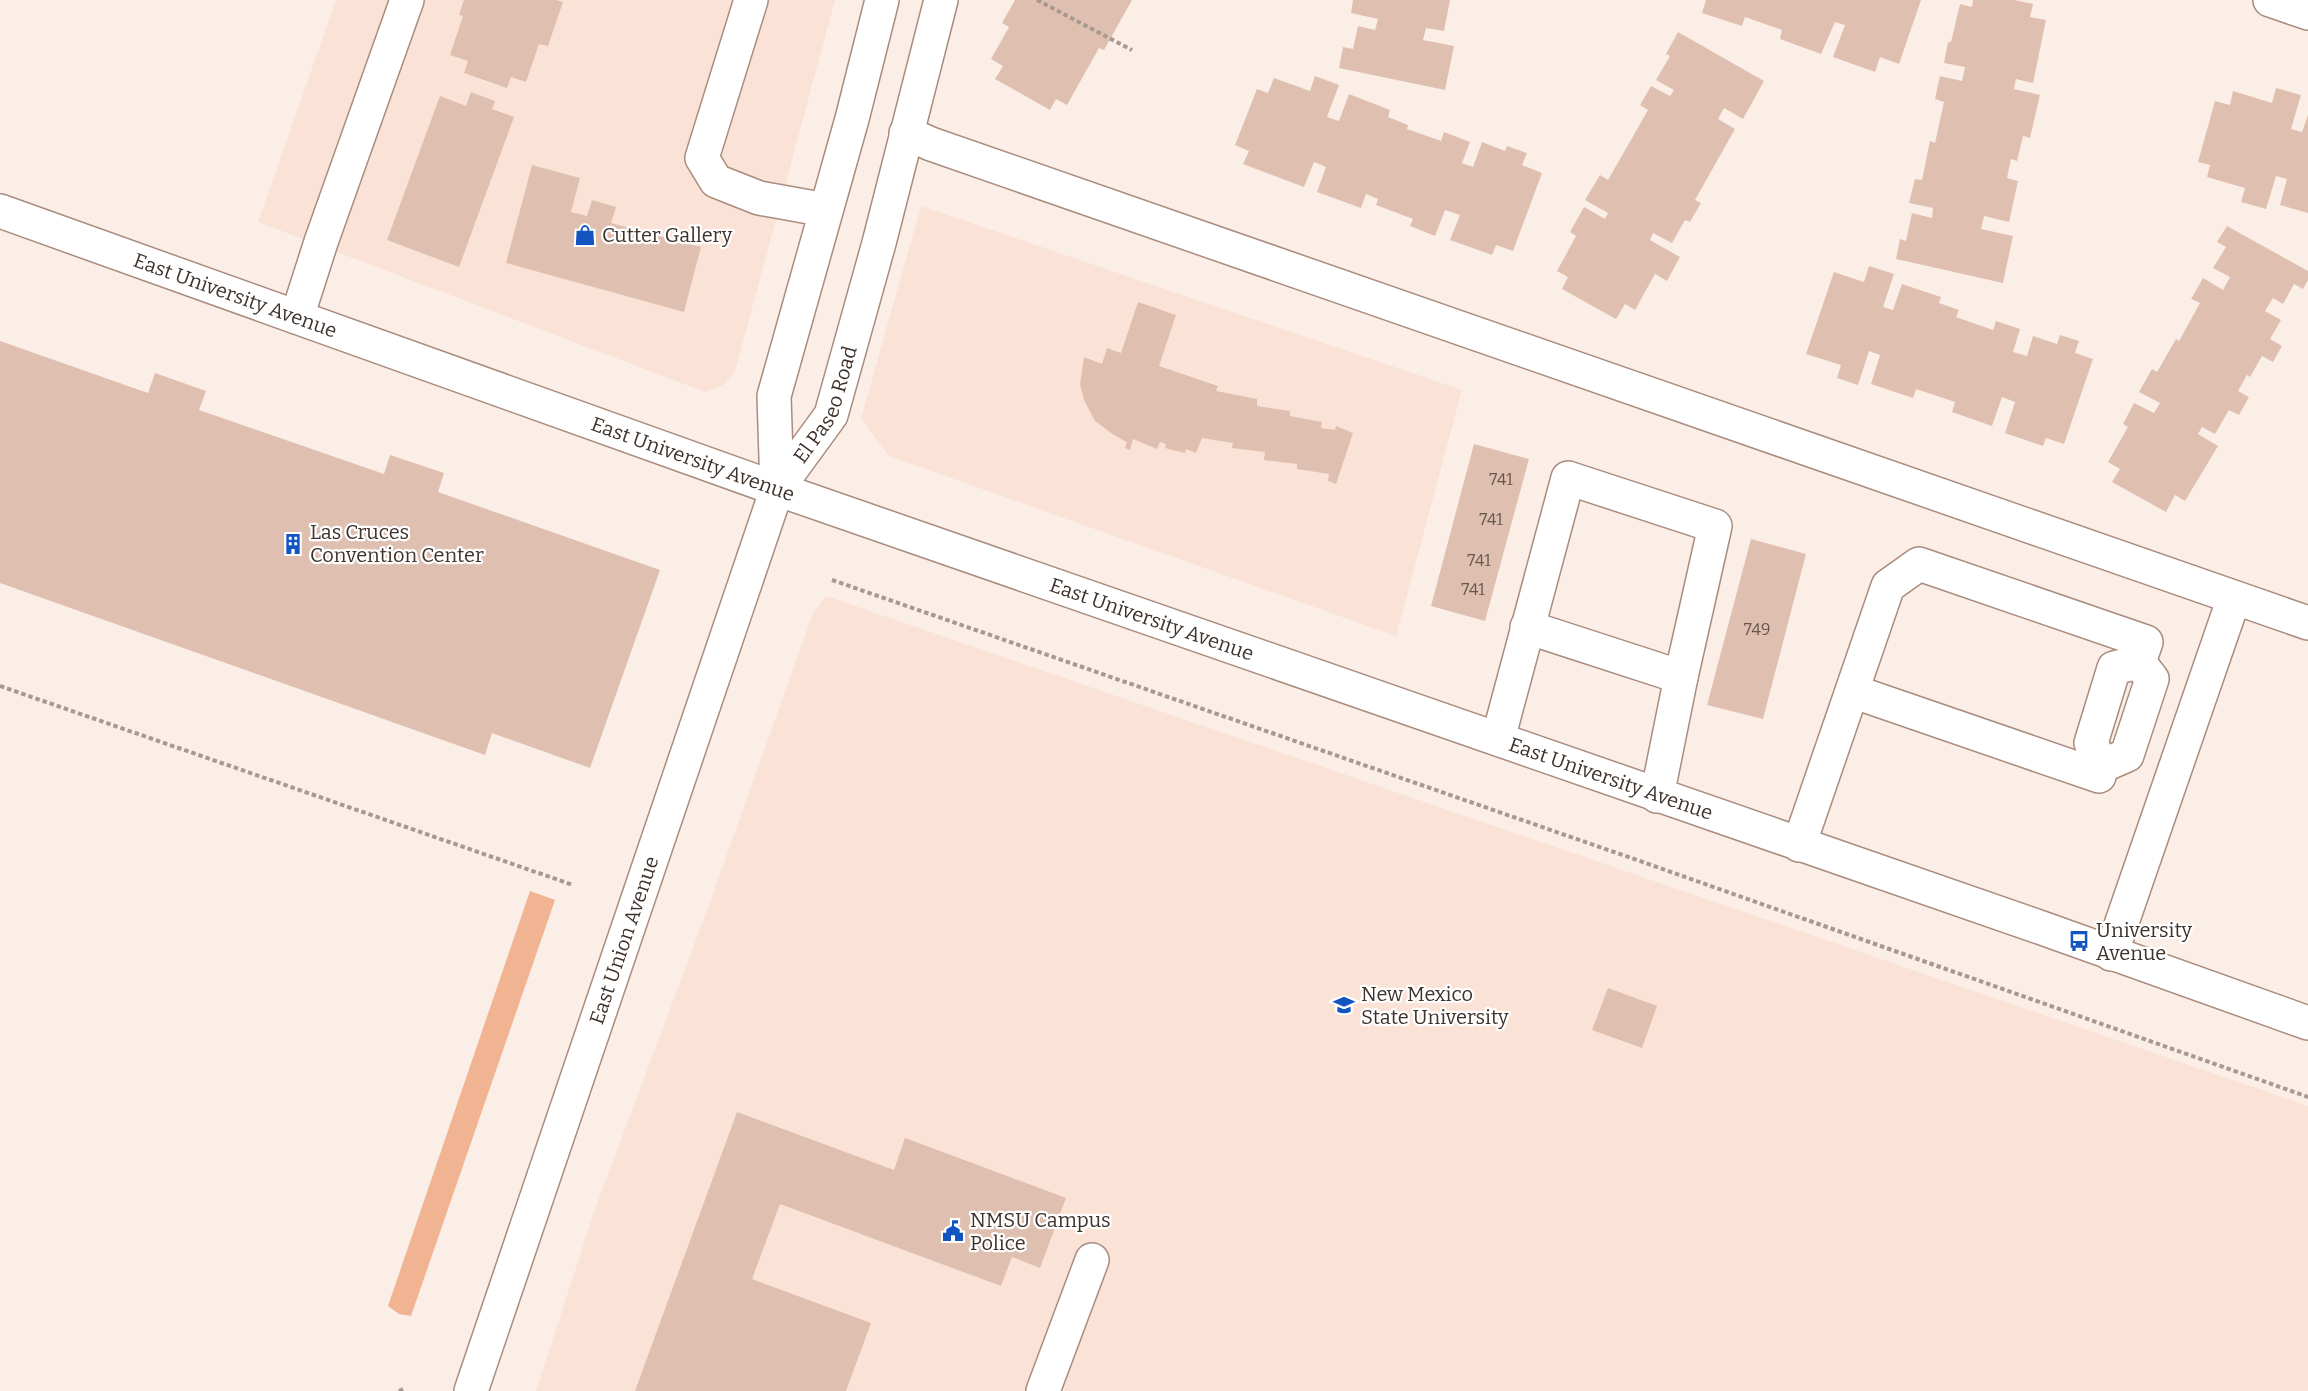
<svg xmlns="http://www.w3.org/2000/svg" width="2308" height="1391" font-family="Bitter,serif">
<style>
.built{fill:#fae2d6}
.green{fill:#f0b493}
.building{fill:#dfc0b0}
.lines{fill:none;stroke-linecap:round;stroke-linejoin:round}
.minor-casing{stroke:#a98c7d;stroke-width:36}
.major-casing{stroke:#a98c7d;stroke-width:36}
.path{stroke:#a69992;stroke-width:4;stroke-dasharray:4.5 3;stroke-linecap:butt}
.minor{stroke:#fff;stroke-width:33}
.major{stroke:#fff;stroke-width:33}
.labels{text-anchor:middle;stroke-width:4.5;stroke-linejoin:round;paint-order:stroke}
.number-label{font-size:16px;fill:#66564c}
.poi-label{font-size:20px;fill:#3e322b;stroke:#fff;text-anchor:start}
.street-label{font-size:20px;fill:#3e322b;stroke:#fff}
</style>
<rect width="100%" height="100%" fill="#fbeee7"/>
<path class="built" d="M336 0H835L735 372 723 385 705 392 258 222Z
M921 206 1462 390 1396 636 889 456 861 419Z
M826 596 2308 1106V1391H536L595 1209 709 905 813 613Z"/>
<path class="green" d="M530 891 555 900 411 1316 399 1314 388 1306Z"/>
<path class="building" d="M464 0H556L563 2 548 46 539 44 526 82 511 77 507 88 464 73 468 61 450 55 463 16 459 15Z
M1015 0H1132L1104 50 1099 48 1067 105 1056 99 1050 110 995 79 1003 66 991 59 1009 27 1002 23Z
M1353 0H1450L1444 31 1426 28 1423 40 1454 46 1445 90 1339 68 1343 47 1353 49 1358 26 1375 30 1378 19 1351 13Z
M1706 0H1921L1899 64 1880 57 1875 72 1833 57 1845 25 1835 22 1821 54 1780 39 1782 30 1745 17 1742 26 1702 13Z
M1973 0H2014L2033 4 2030 17 2046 20 2033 83 2016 79 2014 89 2040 95 2030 138 2023 136 2017 161 2011 159 2007 178 2018 181 2009 222 1984 216 1981 229 2013 236 2003 283 1896 259 1900 239 1906 241 1912 213 1932 218 1933 208 1909 203 1915 179 1922 180 1930 141 1935 143 1944 102 1935 99 1940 76 1962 81 1965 67 1944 63 1948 42H1951L1960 4 1972 7Z
M1678 32 1764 81 1743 119 1724 108 1718 119 1735 129 1695 200 1701 203 1690 222 1685 220 1672 243 1653 233 1650 240 1680 257 1667 281 1655 274 1635 310 1625 304 1616 319 1562 289 1568 277 1557 271 1576 236 1570 232 1584 207 1605 219 1608 213 1585 200 1600 175 1608 180 1648 110 1640 105 1651 86 1670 96 1674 90 1656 80 1670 56 1666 54Z
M1315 76 1339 85 1327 117 1339 121 1349 94 1390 110 1388 117 1408 125 1407 129 1441 141 1444 132 1470 142 1462 163 1473 167 1482 142 1505 151 1507 146 1527 153 1522 165 1542 173 1513 251 1496 245 1492 255 1450 240 1460 215 1445 210 1435 236 1410 226 1413 219 1376 205 1378 199 1366 194 1361 208 1317 192 1326 167 1314 162 1304 187 1243 164 1249 151 1235 145 1257 89 1268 93 1274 78 1310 91Z
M2276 88 2301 95 2291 129 2302 132 2308 115V213L2280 205 2287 179 2276 176 2266 209 2241 202 2245 188 2207 177 2210 165 2198 162 2215 101 2230 105 2233 91 2272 103Z
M471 92 495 101 492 109 514 117 459 267 387 240 440 96 466 106Z
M532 165 580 178 571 212 587 216 592 200 616 207 611 223 701 247 684 312 506 263Z
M2227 226 2308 271V280L2303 289 2294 284 2283 304 2273 298 2265 311 2281 320 2270 339 2282 346 2273 362 2262 356 2250 377 2247 375 2238 391 2249 397 2239 415 2229 410 2215 434 2202 427 2198 434 2218 446 2185 501 2175 495 2166 512 2112 482 2120 469 2108 462 2128 427 2123 424 2134 403 2154 413 2160 403 2139 392 2152 369 2157 372 2176 339 2179 341 2200 303 2191 299 2203 278 2223 290 2230 277 2213 268 2226 247 2217 242Z
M1869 266 1894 274 1883 307 1893 310 1902 284 1941 297 1939 303 1959 310 1956 317 1993 330 1996 321 2020 329 2013 352 2027 356 2033 336 2057 344 2060 335 2079 341 2075 353 2093 359 2064 444 2046 438 2043 446 2005 433 2015 402 2002 397 1992 426 1952 412 1955 402 1916 389 1913 398 1871 384 1880 355 1869 351 1858 385 1837 378 1841 365 1806 354 1834 272 1864 282Z
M1138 302 1176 315 1159 366 1218 386 1216 391 1257 399V406L1290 411V416L1322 422 1321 428 1335 430 1336 426 1353 433 1336 484 1328 481 1329 474 1297 469V464L1264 460 1265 452 1232 448 1233 443 1202 438 1196 453 1186 449 1185 453 1165 448 1166 444 1160 442 1157 449 1133 439 1130 450 1125 448 1127 442 1114 435 1095 421 1084 400 1080 384 1084 357 1102 364 1107 348 1121 353Z
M0 341 148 393 155 373 206 391 199 410 384 474 390 455 444 473 438 492 660 570 590 768 492 733 485 755 0 583Z
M1474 444 1529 459 1485 621 1431 606Z
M1751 539 1806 554 1763 719 1707 705Z
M1608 988 1657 1006 1642 1048 1592 1030Z
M737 1112 894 1170 905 1138 1066 1198 1040 1268 1012 1257 1001 1286 780 1204 752 1279 871 1323 846 1391H635Z"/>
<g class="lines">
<defs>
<g id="minor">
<path d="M751 0 702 158 716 181 759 198 826 210"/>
<path d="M2270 0 2308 13"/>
<path d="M906 133 931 144 2308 623"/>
<path d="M297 317 321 242 407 0"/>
<path d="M1527 627 1681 677"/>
<path d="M1498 739 1568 478 1715 526 1681 677 1657 796"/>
<path d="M2102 766 2127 755 2152 679 2139 662"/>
<path d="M1799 845 1888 586 1919 564 2146 642 2139 662 2114 668 2091 743 2102 766 2099 776 1852 691"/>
<path d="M2111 954 2234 598"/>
<path id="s1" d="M471 1391 777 489"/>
<path d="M1043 1391 1092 1260"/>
</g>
<g id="major">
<path id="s2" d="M0 211 777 489 2042 928 2308 1023"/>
<path id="s3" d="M777 489 831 415 879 243 941 0"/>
<path d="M777 489 774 396 852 119 882 0"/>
</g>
</defs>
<use href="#minor" class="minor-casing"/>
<use href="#major" class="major-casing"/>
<path class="path" d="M1037 0 1132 50
M832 580 1660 868 2308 1097
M0 686 573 885
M399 1391 403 1389"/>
<use href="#minor" class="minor"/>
<use href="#major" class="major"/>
</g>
<defs>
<symbol id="shop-bare" viewBox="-9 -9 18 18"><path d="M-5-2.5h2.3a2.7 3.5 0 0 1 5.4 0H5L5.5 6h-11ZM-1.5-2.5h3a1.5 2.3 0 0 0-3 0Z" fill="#1355c0" stroke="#fff" stroke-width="2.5" paint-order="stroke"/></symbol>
<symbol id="building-bare" viewBox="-9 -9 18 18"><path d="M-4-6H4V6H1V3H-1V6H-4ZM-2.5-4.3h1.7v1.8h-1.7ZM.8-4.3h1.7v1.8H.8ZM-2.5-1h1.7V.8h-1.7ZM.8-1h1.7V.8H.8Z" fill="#1355c0" stroke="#fff" stroke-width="2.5" paint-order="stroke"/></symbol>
<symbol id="bus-bare" viewBox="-9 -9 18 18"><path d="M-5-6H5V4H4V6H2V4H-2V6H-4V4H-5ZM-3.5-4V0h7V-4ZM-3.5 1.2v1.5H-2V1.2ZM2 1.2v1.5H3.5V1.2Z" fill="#1355c0" stroke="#fff" stroke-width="2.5" paint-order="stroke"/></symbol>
<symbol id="university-bare" viewBox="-9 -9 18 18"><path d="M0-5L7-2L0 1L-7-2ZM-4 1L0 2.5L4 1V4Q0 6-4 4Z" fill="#1355c0" stroke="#fff" stroke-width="2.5" paint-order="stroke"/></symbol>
<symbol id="civic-bare" viewBox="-9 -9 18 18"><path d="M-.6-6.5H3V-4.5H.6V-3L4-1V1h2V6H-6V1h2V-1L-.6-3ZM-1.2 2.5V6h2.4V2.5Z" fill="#1355c0" stroke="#fff" stroke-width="2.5" paint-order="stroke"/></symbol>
</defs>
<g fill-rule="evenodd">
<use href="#shop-bare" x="570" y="220" width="30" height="30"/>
<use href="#building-bare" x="278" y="529" width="30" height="30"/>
<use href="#bus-bare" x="2064" y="926" width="30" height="30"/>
<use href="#university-bare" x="1329" y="990" width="30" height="30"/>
<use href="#civic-bare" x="938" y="1216" width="30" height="30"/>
</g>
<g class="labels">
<g class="number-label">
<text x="1501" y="485">741</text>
<text x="1491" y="525">741</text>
<text x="1479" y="566">741</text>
<text x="1473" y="595">741</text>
<text x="1757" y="635">749</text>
</g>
<g class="poi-label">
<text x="602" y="242">Cutter Gallery</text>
<text x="310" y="539">Las Cruces<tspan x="310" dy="23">Convention Center</tspan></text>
<text x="2096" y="937">University<tspan x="2096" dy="23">Avenue</tspan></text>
<text x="1361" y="1001">New Mexico<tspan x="1361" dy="23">State University</tspan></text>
<text x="970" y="1227">NMSU Campus<tspan x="970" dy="23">Police</tspan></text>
</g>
<g class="street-label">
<text dy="7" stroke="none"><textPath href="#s2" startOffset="250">East University Avenue</textPath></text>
<text dy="7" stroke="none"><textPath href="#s3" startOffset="99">El Paseo Road</textPath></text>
<text dy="7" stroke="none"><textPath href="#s2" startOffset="736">East University Avenue</textPath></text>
<text dy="7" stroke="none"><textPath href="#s2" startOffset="1222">East University Avenue</textPath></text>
<text dy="7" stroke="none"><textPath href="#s2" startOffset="1708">East University Avenue</textPath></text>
<text dy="7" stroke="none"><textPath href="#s1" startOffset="476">East Union Avenue</textPath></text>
</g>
</g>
</svg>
